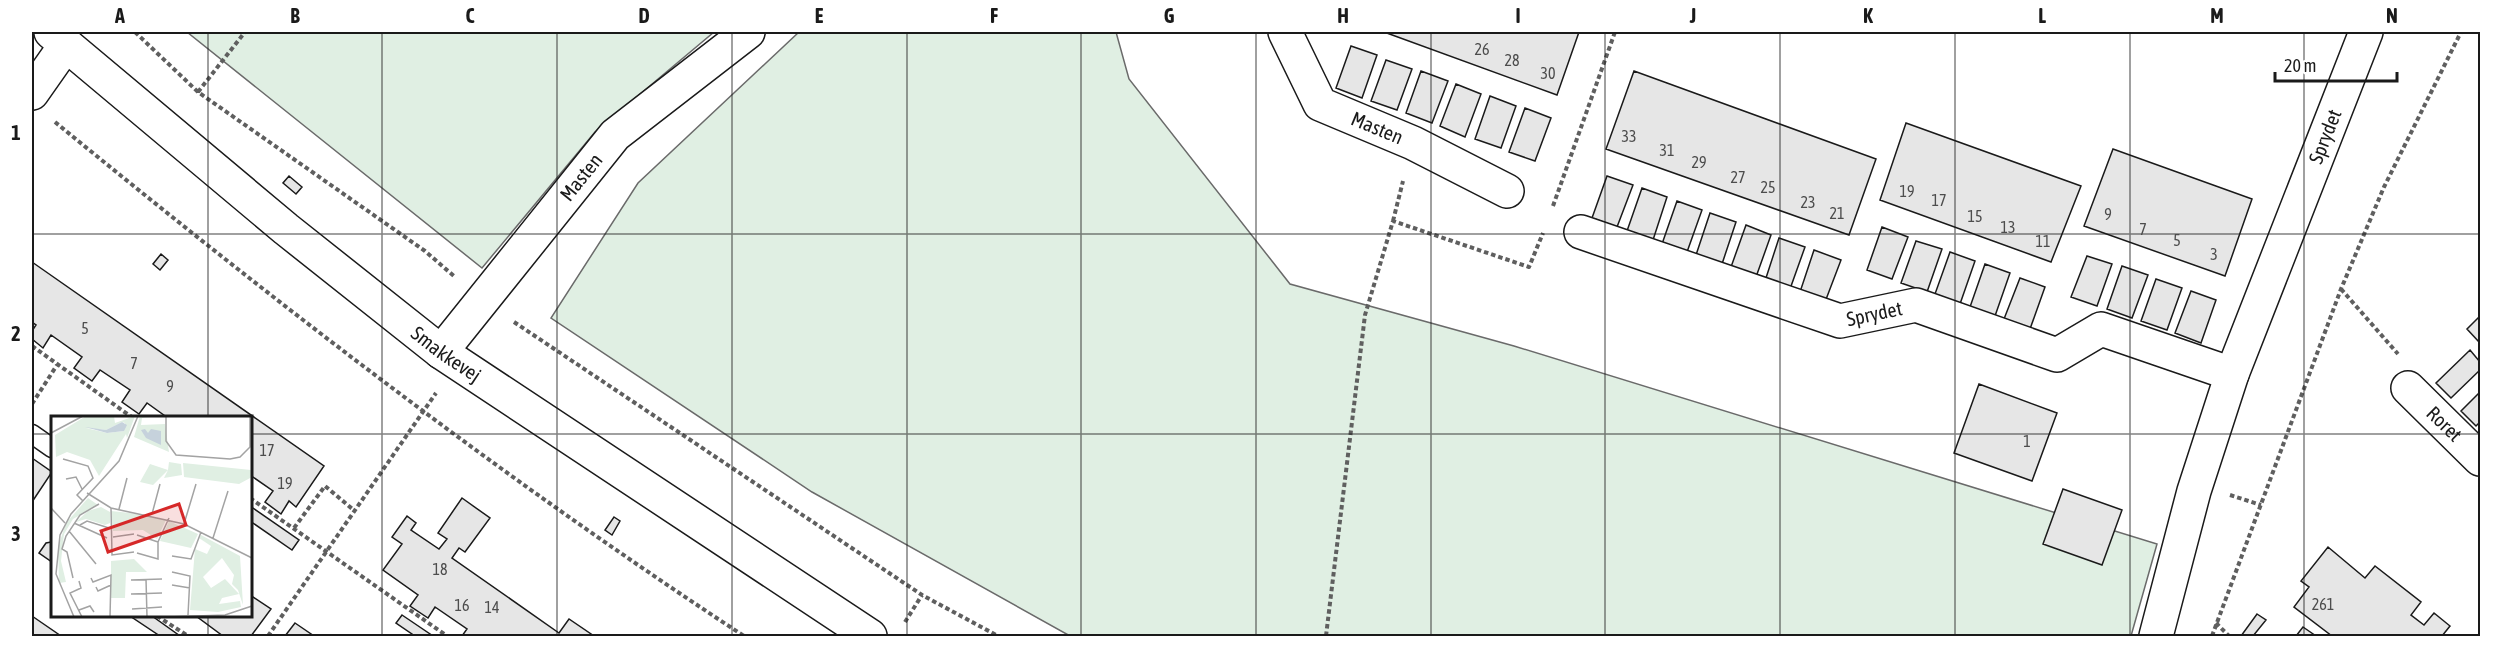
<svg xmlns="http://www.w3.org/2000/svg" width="2512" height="668" font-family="'Asap Condensed',sans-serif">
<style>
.green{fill:#e0efe3;stroke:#6a6a6a;stroke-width:1.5}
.building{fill:#e6e6e6;stroke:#1a1a1a;stroke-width:1.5}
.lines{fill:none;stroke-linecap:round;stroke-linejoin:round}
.service-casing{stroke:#1a1a1a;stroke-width:21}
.minor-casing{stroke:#1a1a1a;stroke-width:36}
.tertiary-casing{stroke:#1a1a1a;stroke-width:36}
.path{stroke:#5f5f5f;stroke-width:4;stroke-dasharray:4.5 3;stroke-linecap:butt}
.service{stroke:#fff;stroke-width:18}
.minor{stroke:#fff;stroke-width:33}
.tertiary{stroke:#fff;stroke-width:33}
.grid{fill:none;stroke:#1a1a1a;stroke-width:1.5;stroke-opacity:0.55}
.labels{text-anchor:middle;stroke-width:4.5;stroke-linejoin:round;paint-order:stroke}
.number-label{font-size:16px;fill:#4d4d4d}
.street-label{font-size:20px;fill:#1a1a1a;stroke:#fff}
.inset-road{fill:none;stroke:#a3a3a3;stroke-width:1.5}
.view{fill:#d62828;fill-opacity:0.15;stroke:#d62828;stroke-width:3}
.inset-edge{fill:none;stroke:#1a1a1a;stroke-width:3}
.neatline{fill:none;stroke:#1a1a1a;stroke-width:2}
.grid-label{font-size:20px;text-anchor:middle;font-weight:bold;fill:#1a1a1a}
</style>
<rect width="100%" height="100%" fill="#fff"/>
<path class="green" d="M187 32H714L595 132 482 268Z
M799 32H1116L1129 79 1290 284 1514 346 2157 544 2131 636H1070L812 492 551 318 638 183Z"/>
<path class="building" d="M1384 32H1579L1557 95Z
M1351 46 1377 55 1362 98 1336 88Z
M1386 60 1412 69 1397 110 1371 101Z
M1421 71 1448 81 1432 123 1406 113Z
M1634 71 1876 159 1849 235 1606 149Z
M1456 84 1481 94 1465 137 1440 126Z
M1490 96 1516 106 1501 148 1475 139Z
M1525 108 1551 118 1535 161 1509 152Z
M1906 123 2081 186 2051 262 1880 200Z
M2113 149 2252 199 2225 276 2084 226Z
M289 176 302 187 296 194 283 183Z
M1607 176 1633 185 1617 227 1592 218Z
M1642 188 1667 197 1653 240 1627 231Z
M1677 201 1702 210 1687 252 1662 244Z
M1710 213 1736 222 1722 264 1696 255Z
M1746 225 1771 235 1756 277 1731 267Z
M1882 227 1908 237 1892 279 1867 270Z
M1779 238 1805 247 1790 289 1765 281Z
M1916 241 1942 249 1927 292 1901 283Z
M1814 250 1841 260 1825 302 1800 292Z
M1950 252 1975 261 1960 304 1935 294Z
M161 254 168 260 160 270 153 264Z
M2087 256 2112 264 2097 306 2071 297Z
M32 262 324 466 296 507 289 501 281 514 265 502 273 491 250 475V418H168L147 403 139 414 122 402 130 390 100 370 92 381 74 368 82 357 51 335 43 348 32 339V331L36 325 32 322Z
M1985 264 2010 273 1995 316 1970 307Z
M2122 266 2148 275 2132 318 2107 309Z
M2020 278 2045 287 2030 329 2004 319Z
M2156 279 2182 288 2167 330 2141 321Z
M2191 291 2216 300 2201 343 2175 333Z
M2480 316V343L2467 329Z
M2470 350 2480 362V370L2451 398 2436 383Z
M1979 384 2057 413 2032 481 1954 453Z
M2480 392V422L2476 426 2461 411Z
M32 458 52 472 34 499 32 497Z
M2063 489 2122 510 2102 565 2043 544Z
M462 498 490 518 465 552 459 548 452 558 559 633 569 619 594 636H462L467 629 435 607 428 618 410 606 418 595 383 570 402 544 392 537 407 516 416 523 411 530 439 549 447 539 438 533Z
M250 506 299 540 292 550 250 521Z
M614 517 620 521 612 535 605 530Z
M51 542 52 543V562L39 553 46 543Z
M2328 547 2365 578 2375 566 2421 602 2411 615 2424 625 2434 613 2450 626 2442 636H2332L2294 607 2309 587 2301 581Z
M250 595 271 609 251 636H223L196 616H250Z
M2257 614 2266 620 2253 636H2241Z
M402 615 433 636H415L396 623Z
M32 616 61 636H32Z
M130 616H152L180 636H160Z
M295 623 314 636H285Z
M2303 627 2316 636H2296Z"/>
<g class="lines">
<defs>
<path id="service" d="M32 434 52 448"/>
<g id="minor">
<path id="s1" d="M1285 32 1320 104 1413 143 1507 191"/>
<path d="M32 93 65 46"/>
<path id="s2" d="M1581 232 1840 321 1916 305 2057 355 2101 329 2232 374"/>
<path id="s3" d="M441 352 615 135 748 32"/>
<path id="s4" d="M2408 388 2480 459"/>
<path id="s5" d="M2156 636 2194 491 2232 374 2366 32"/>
</g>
<g id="tertiary">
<path id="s6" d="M51 32 286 229 441 352 870 636"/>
</g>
</defs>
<use href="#service" class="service-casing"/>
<use href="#minor" class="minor-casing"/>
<use href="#tertiary" class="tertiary-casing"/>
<path class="path" d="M135 32 198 92 425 251 455 277
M198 92 245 32
M55 122C277 304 504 479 744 636
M1553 206 1615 32
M1393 221 1403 181
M2341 289 2398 354
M514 322 922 595 998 636
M32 346 133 418
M32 404 57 365
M2230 495 2261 505
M250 498 447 636
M294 528 325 486 356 512
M52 540V543
M157 616 188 636
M905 622 922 595
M2216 623 2229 636
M268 636 436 393
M1326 636 1365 315 1393 221 1529 267 1543 233
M2212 636 2341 289 2384 187 2461 32"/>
<use href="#service" class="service"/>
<use href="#minor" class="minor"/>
<use href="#tertiary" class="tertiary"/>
</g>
<path class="grid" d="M208 32V418M382 32V636M557 32V636M732 32V636M907 32V636M1081 32V636M1256 32V636M1431 32V636M1605 32V636M1780 32V636M1955 32V636M2130 32V636M2304 32V636M32 234H2480M32 434H52M250 434H2480M208 616V636"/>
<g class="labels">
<g class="number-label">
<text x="1482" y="55">26</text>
<text x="1512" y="66">28</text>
<text x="1548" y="79">30</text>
<text x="1629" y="142">33</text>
<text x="1667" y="156">31</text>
<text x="1699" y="168">29</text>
<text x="1738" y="183">27</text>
<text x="1768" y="193">25</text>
<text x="1907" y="197">19</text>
<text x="1939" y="206">17</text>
<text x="1808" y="208">23</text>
<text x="1837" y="219">21</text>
<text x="2108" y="220">9</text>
<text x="1975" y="222">15</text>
<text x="2008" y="233">13</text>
<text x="2143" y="235">7</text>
<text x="2177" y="246">5</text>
<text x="2043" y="247">11</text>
<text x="2214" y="260">3</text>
<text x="85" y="334">5</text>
<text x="134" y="369">7</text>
<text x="170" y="392">9</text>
<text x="2027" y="447">1</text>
<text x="267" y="456">17</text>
<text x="285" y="489">19</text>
<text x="440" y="575">18</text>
<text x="2323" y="610">261</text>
<text x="462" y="611">16</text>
<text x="492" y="613">14</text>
</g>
<g class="street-label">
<text dy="7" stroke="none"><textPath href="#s1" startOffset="142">Masten</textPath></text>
<text dy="7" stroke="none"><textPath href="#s5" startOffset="528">Sprydet</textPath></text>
<text dy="7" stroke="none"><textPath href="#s3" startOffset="224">Masten</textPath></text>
<text dy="7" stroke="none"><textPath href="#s2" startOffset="309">Sprydet</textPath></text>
<text dy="7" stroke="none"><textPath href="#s6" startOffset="510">Smakkevej</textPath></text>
<text dy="7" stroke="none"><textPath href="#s4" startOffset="51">Roret</textPath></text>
</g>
</g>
<g transform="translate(51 416)">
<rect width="201" height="201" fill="#fff"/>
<path d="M35 0H63L64 7 84 0 76 22 75 18 48 60 39 44 16 36 5 41 4 19ZM71 6 74 7 73 15 56 17 35 12 55 14ZM89 0H109L91 2 90 9 114 8 118 36 83 21ZM118 46 130 48 131 59 113 62 117 54 102 69 89 66 99 48 117 54ZM132 47 200 54 201 61 188 68 133 61ZM37 82 47 89 22 103 13 118 10 145 15 166 8 167 7 131 15 107ZM50 91 59 96V107L54 109 35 103 25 106 37 95ZM60 95 79 97 115 104 106 123 92 114 62 115ZM118 105 147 118 140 132 109 125ZM150 119 189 140 192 189 187 174 181 168 183 159 171 142 152 161 160 172 174 163 188 178 171 182 168 188 189 185 190 191 167 196 139 194 144 133 156 138 160 130 148 122ZM83 143 96 156H75L74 182H60V145Z" fill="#e0efe3" fill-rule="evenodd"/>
<path d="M71 6 76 9 73 15 56 17 34 11 55 14ZM94 13 97 17 100 13 110 15V29L95 22 90 14Z" fill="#c6d2dc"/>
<path class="inset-road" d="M115 0V25L125 39 179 43 189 41 199 31V0M0 17 32 0M12 43 37 50 42 62 26 79 32 85M15 63 25 61 31 73M36 77 60 92 133 108 201 142M0 92 14 107M60 92 61 139 83 136M68 93 76 62M101 98 109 68M23 107 56 122M133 108 145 68M29 109 36 105 58 112M18 115 45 148M86 119 107 126M62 121 83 118M162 122 177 75M86 137 107 143V126L118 102M121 140 140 143 150 116M121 156 139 160 137 199M22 162 16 136 11 133 15 120 29 99 48 88M40 162 42 166 60 159 59 201M95 163 96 201M80 164 111 163M28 165 30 172 19 177 31 201M121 169 139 172M45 171 47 175 60 169M80 178 111 177M81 193 111 191M28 194 39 190 43 196M23 201 5 158 9 119 20 98 68 45 87 0M116 201 174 199 201 190"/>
<path class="view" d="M128 88 135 109 57 136 50 115Z"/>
<rect width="201" height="201" class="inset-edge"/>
</g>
<rect width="2512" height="668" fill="none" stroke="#ffffff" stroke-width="66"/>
<path d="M2275 72v9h122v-9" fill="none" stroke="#1a1a1a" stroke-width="3"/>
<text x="2284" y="72" font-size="18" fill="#1a1a1a" stroke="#ffffff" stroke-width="4.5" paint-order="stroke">20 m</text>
<rect x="33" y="33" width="2446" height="602" class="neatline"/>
<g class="grid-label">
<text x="120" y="23">A</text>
<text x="295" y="23">B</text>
<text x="470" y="23">C</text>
<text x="644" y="23">D</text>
<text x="819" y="23">E</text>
<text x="994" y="23">F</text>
<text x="1169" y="23">G</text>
<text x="1343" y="23">H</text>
<text x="1518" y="23">I</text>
<text x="1693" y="23">J</text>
<text x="1868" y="23">K</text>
<text x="2042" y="23">L</text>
<text x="2217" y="23">M</text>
<text x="2392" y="23">N</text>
<text x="16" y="140">1</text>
<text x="16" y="341">2</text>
<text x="16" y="541">3</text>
</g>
</svg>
